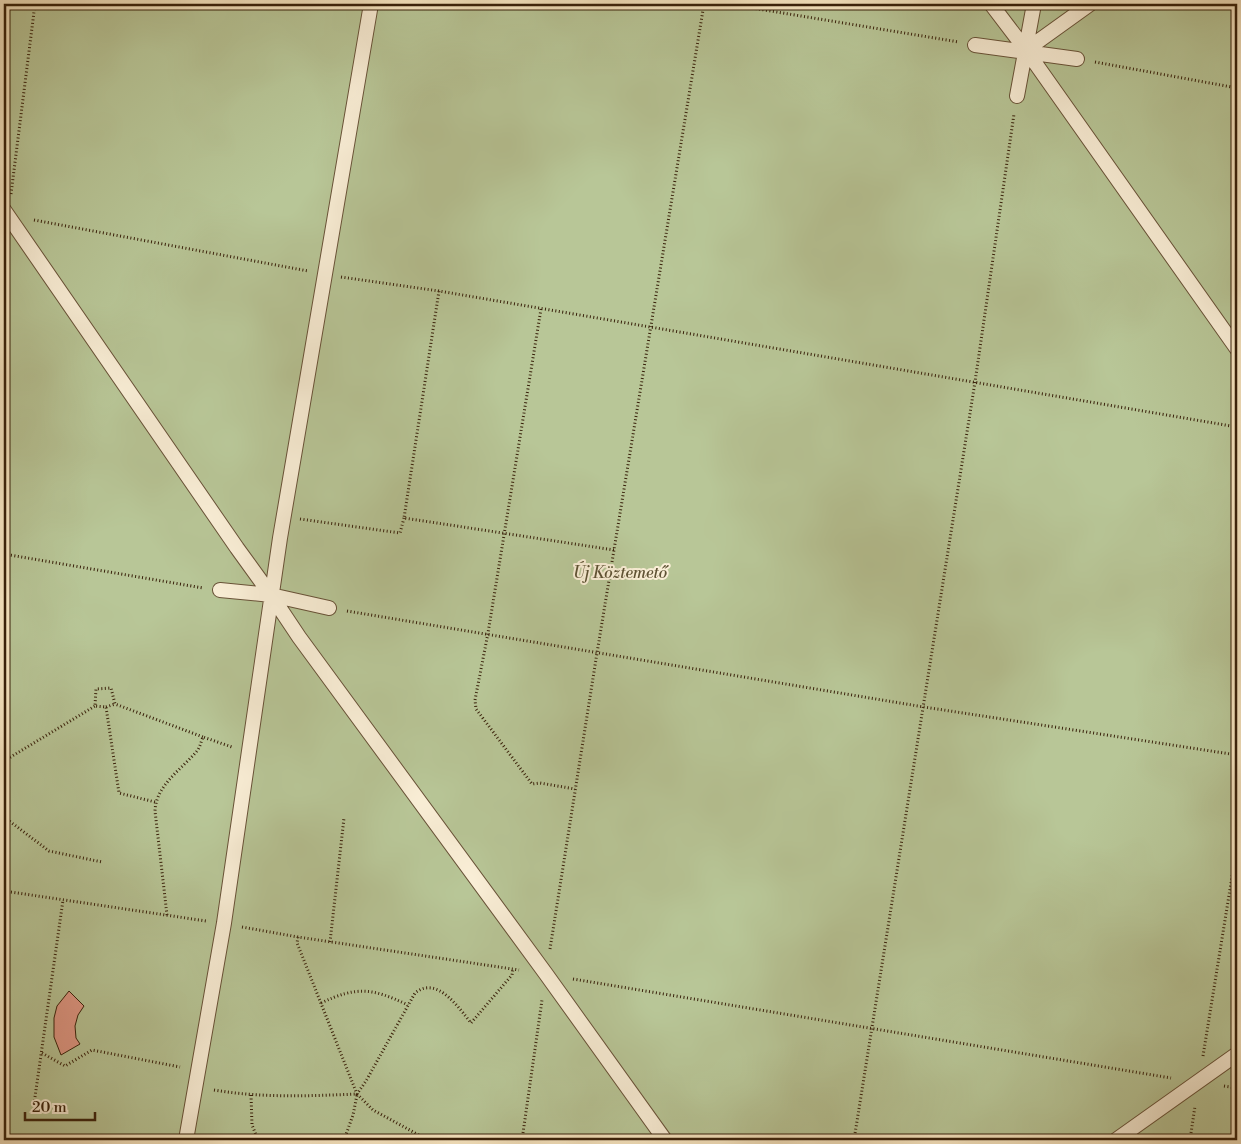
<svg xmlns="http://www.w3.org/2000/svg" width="1241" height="1144" font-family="'Libre Bodoni',serif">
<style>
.green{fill:#b8c697;stroke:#787350}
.building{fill:#e19886;stroke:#38200a}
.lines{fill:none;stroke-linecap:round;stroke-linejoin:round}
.lane-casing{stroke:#685238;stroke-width:16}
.path{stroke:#38200a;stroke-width:3;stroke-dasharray:1 2.5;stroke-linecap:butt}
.lane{stroke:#faefd7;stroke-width:14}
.labels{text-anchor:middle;stroke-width:4;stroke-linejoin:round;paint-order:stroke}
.park-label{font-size:16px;font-style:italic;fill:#5e5234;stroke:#faefd7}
</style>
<rect width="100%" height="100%" fill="#f7e6c2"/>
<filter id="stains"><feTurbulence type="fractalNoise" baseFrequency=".004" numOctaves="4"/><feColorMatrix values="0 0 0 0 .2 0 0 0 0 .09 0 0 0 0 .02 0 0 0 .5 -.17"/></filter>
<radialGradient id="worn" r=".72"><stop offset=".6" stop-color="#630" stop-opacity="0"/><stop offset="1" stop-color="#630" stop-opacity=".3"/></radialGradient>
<path class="green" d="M4 4H1237V1140H4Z"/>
<path class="building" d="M69 991 84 1006 78 1015 75 1026 76 1038 80 1044 61 1055 54 1037V1018L57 1006Z"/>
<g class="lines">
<defs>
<path id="lane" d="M991 4 1026 50 1237 349
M975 45 1077 59
M1026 50 1090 4
M1017 96 1034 4
M4 210 237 548 271 595 299 637 546 974 665 1140
M220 590 271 595 329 608
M186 1140 224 923 280 538 371 4
M1116 1140 1237 1054"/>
</defs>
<use href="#lane" class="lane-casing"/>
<path class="path" d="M728 4 959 42
M1095 62 1237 88
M11 194 35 4
M34 220 308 271
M341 277 439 291 1237 427
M439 291 404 518 614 550
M541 309 488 633 475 700 476 709 532 784 540 783 575 789
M300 519 400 533 404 518
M4 554 203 588
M347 611 924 707 1237 755
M106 707 115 704
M4 761 95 706
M155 802 119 793 106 707 95 706 96 689 111 688 115 704 203 737
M4 817 49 851 102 862
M4 891 206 921
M167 915 155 811C156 785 181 770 197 751 200 747 201 742 203 737L232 747
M242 927 298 937 519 970
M298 937 297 943 357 1094 366 1081 415 993C437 975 459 1008 471 1023L512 975 513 969
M330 942 344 818
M550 949 597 653 704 4
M573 979 1171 1078
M321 1003C357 986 372 988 408 1005
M42 1053 65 1066 92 1050 180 1067
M1203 1056 1237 846
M1224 1086 1237 1088
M214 1090C261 1098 309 1096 357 1094L373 1110 428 1140
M251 1095 252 1125 258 1140
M34 1104 63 900
M344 1140 353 1115 357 1095
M522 1140 542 1000
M854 1140 975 382 1014 114
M1190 1140 1195 1106"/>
<use href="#lane" class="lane"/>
</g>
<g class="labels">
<g class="park-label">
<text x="620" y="578">Új Köztemető</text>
</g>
</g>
<rect width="1241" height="1144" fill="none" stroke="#f7e6c2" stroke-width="20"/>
<rect x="5" y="5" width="1231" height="1134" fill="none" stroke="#38200a" stroke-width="2.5"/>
<rect x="10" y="10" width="1221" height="1124" fill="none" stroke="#38200a"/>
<path d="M25 1112v8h70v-8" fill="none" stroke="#38200a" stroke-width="2.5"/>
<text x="32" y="1112" font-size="15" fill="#38200a" stroke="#faefd7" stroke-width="4" paint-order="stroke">20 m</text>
<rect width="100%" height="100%" filter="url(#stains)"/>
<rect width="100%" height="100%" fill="url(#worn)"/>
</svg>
